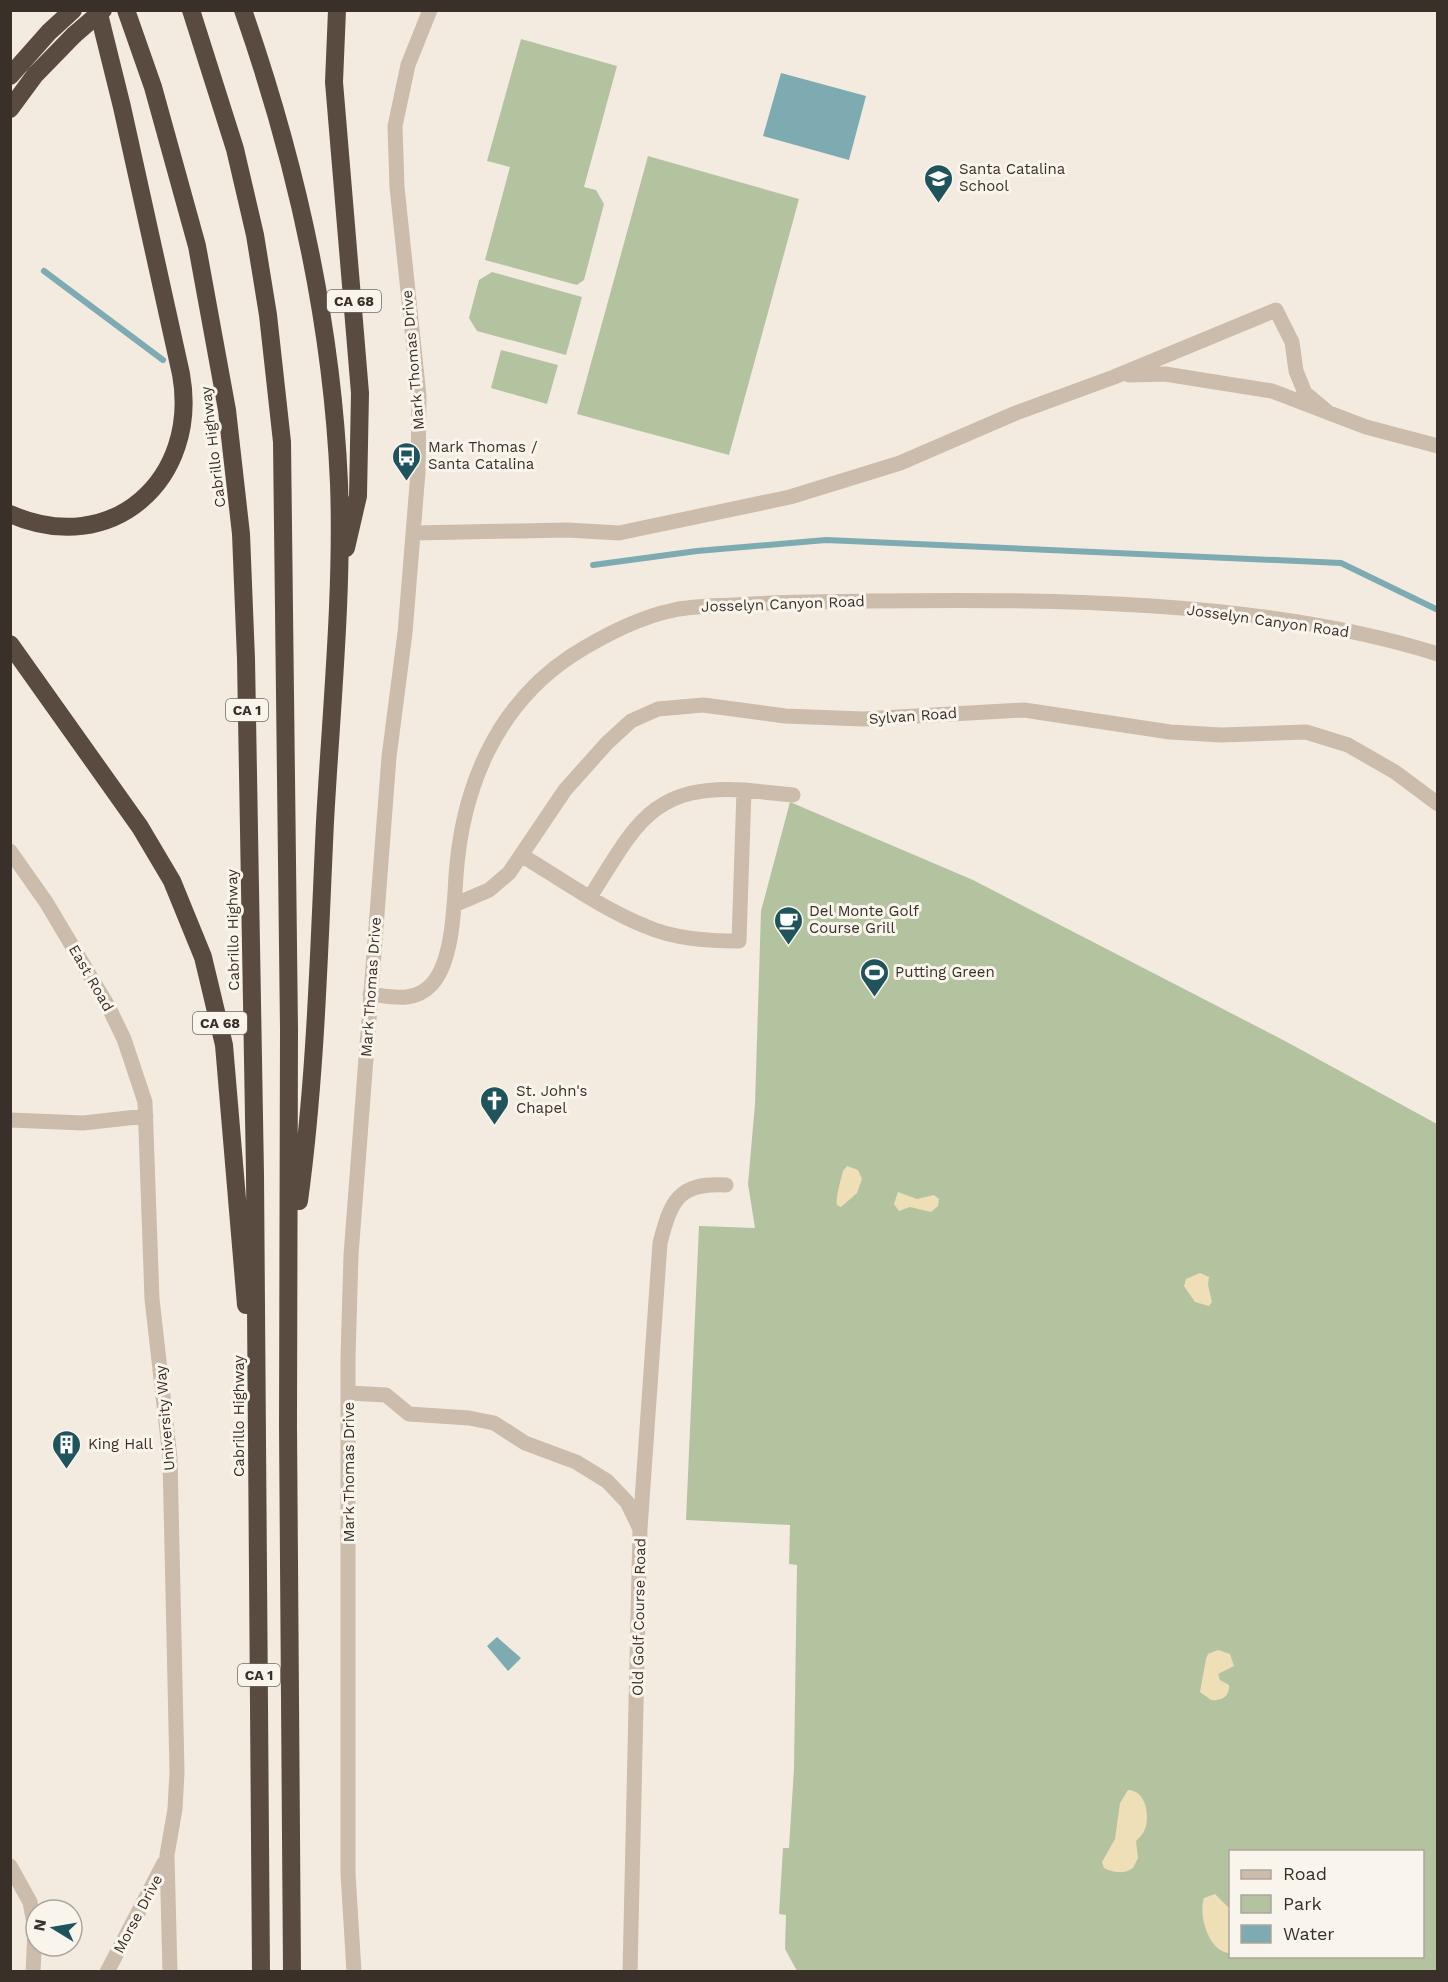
<svg xmlns="http://www.w3.org/2000/svg" width="1448" height="1982" font-family="'Work Sans',sans-serif">
<style>
.green{fill:#b4c39f;fill-rule:evenodd}
.sand{fill:#eedfb7}
.water{fill:#7eabb1}
.lines{fill:none;stroke-linecap:round;stroke-linejoin:round}
.stream{stroke:#7eabb1;stroke-width:6}
.minor{stroke:#ccbcab;stroke-width:15}
.highway{stroke:#5a4b41;stroke-width:18}
.highway-bridge{stroke:#5a4b41;stroke-width:18}
.labels{text-anchor:middle;stroke-width:6;stroke-linejoin:round;paint-order:stroke}
.shield{fill:#faf5ec;stroke:#746b64;stroke-width:1.5}
.shield-label{font-size:14px;font-weight:bold;fill:#3a302a}
.poi-label{font-size:15px;fill:#3a302a;stroke:#faf5ec;text-anchor:start}
.street-label{font-size:15px;fill:#3a302a;stroke:#faf5ec}
</style>
<rect width="100%" height="100%" fill="#f3ebe0"/>
<path class="green" d="M521 39 617 66 584 187 596 190 604 204 584 280 577 285 485 260 510 167 487 161Z
M648 156 799 199 729 455 577 414Z
M492 272 582 297 566 355 477 331 469 318 479 280Z
M501 350 558 365 547 404 491 388Z
M790 802 973 880 1285 1041 1437 1124V1971H797L785 1949 786 1915 779 1914 783 1848H789L794 1768 797 1565 789 1564 790 1525 686 1520 699 1226 755 1228 748 1184 755 1104 761 911ZM1230 1852H1422V1956H1230Z"/>
<path class="sand" d="M847 1166 858 1170 862 1179 857 1193 841 1207 837 1205C835 1199 841 1180 843 1171Z
M898 1192 917 1199 934 1195 939 1199 938 1206 931 1212 910 1207 899 1211 894 1204Z
M1200 1273 1209 1277 1208 1285 1212 1302 1209 1306 1195 1302 1184 1286 1186 1279Z
M1218 1650 1230 1654 1234 1666 1218 1674 1220 1680 1229 1685C1230 1697 1221 1701 1211 1700L1200 1692 1206 1659 1208 1654Z
M1128 1790C1146 1790 1150 1816 1145 1829 1143 1834 1140 1837 1136 1841L1138 1858 1133 1868C1125 1874 1113 1873 1104 1868L1102 1862 1115 1839 1120 1803Z
M1215 1894 1230 1909 1229 1953C1209 1952 1198 1915 1204 1898Z"/>
<path class="water" d="M781 73 866 96 849 160 763 136Z
M497 1637 521 1658 508 1671 487 1646Z"/>
<g class="lines">
<path class="stream" d="M44 271 163 360
M593 565 697 551 826 540 1341 563 1438 610"/>
<path class="minor" d="M1129 375 1165 374 1272 391 1366 427 1438 446
M414 533 567 530 619 533 790 497 900 463 1016 413 1114 377 1276 310 1292 342 1296 371 1305 393 1329 413
M744 790 793 795
M10 851 46 902 108 1006 124 1039 145 1102 152 1299 170 1458 177 1772 175 1809 167 1855 170 1972
M521 855C561 879 601 908 645 926 674 939 708 941 739 941L744 790C650 784 635 827 590 897
M454 905 489 890 509 873 565 790 607 743 631 721 658 709 703 705 785 716 863 719 1024 710 1170 732 1221 735 1306 732 1348 745 1395 772 1438 804
M370 994C393 997 415 1003 432 984 453 961 454 906 456 876 462 788 496 706 571 656 601 637 640 617 674 610 693 606 714 606 733 605 777 602 821 602 866 601 1048 599 1263 599 1438 654
M10 1120 83 1123 146 1116
M349 1393 386 1395 409 1414 469 1418 494 1423 525 1443 576 1462 607 1481 627 1502 640 1529 630 1972
M640 1529 660 1243C671 1201 678 1182 726 1185
M10 1866 30 1902 35 1929 33 1972
M107 1972 164 1863
M354 1972 348 1873V1358L351 1255 389 757 405 633 418 472 419 396 397 187 395 126 408 65 430 10"/>
<path class="highway" d="M126 10 153 87 197 246 227 410 241 534 246 659 255 1174 261 1972
M191 10 235 149 255 235 268 315 282 442 289 1029 288 1426 292 1972
M243 10C296 162 332 322 339 483 343 594 331 711 325 822 319 948 316 1076 299 1201
M337 10 334 82 360 393 358 496 346 548
M10 76 49 32 73 10
M10 109 35 75 74 35
M10 514C112 559 200 479 181 374L122 107 98 10
M10 644 140 827 172 881 203 957 224 1045 246 1305"/>
<path class="highway-bridge" d="M74 35 103 10"/>
</g>
<defs>
<symbol id="school-pin" viewBox="-11 -11 22 30"><path d="M0 17L-7.5 6A9.5 9.5 0 1 1 7.5 6Z" fill="#1f545c" stroke="#faf5ec"/><path d="M0-5L7-2L0 1L-7-2ZM-4 1L0 2.5L4 1V4Q0 6-4 4Z" fill="#fff"/></symbol>
<symbol id="bus-pin" viewBox="-11 -11 22 30"><path d="M0 17L-7.5 6A9.5 9.5 0 1 1 7.5 6Z" fill="#1f545c" stroke="#faf5ec"/><path d="M-5-6H5V4H4V6H2V4H-2V6H-4V4H-5ZM-3.5-4V0h7V-4ZM-3.5 1.2v1.5H-2V1.2ZM2 1.2v1.5H3.5V1.2Z" fill="#fff"/></symbol>
<symbol id="cafe-pin" viewBox="-11 -11 22 30"><path d="M0 17L-7.5 6A9.5 9.5 0 1 1 7.5 6Z" fill="#1f545c" stroke="#faf5ec"/><path d="M-5.5-4.5H6V0H3Q3 3.5 0 3.5H-2.5Q-5.5 3.5-5.5 0ZM3-3.2v2h1.7v-2ZM-6 4.5H4V6H-6Z" fill="#fff"/></symbol>
<symbol id="stadium-pin" viewBox="-11 -11 22 30"><path d="M0 17L-7.5 6A9.5 9.5 0 1 1 7.5 6Z" fill="#1f545c" stroke="#faf5ec"/><path d="M0-5a6.5 5 0 1 0 0 10a6.5 5 0 1 0 0-10ZM-3.5-1.8h7v3.6h-7Z" fill="#fff"/></symbol>
<symbol id="church-pin" viewBox="-11 -11 22 30"><path d="M0 17L-7.5 6A9.5 9.5 0 1 1 7.5 6Z" fill="#1f545c" stroke="#faf5ec"/><path d="M-1.2-6h2.4v3.5h3.3v2.4h-3.3V6h-2.4V-.1h-3.3v-2.4h3.3Z" fill="#fff"/></symbol>
<symbol id="building-pin" viewBox="-11 -11 22 30"><path d="M0 17L-7.5 6A9.5 9.5 0 1 1 7.5 6Z" fill="#1f545c" stroke="#faf5ec"/><path d="M-4-6H4V6H1V3H-1V6H-4ZM-2.5-4.3h1.7v1.8h-1.7ZM.8-4.3h1.7v1.8H.8ZM-2.5-1h1.7V.8h-1.7ZM.8-1h1.7V.8H.8Z" fill="#fff"/></symbol>
</defs>
<g fill-rule="evenodd">
<use href="#school-pin" x="922" y="162" width="33" height="45"/>
<use href="#bus-pin" x="390" y="440" width="33" height="45"/>
<use href="#cafe-pin" x="772" y="904" width="33" height="45"/>
<use href="#stadium-pin" x="858" y="956" width="33" height="45"/>
<use href="#church-pin" x="478" y="1084" width="33" height="45"/>
<use href="#building-pin" x="50" y="1428" width="33" height="45"/>
</g>
<g class="labels">
<g class="shield">
<rect x="327" y="290" width="54" height="22" rx="4.5"/>
<rect x="226" y="699" width="42" height="22" rx="4.5"/>
<rect x="193" y="1012" width="54" height="22" rx="4.5"/>
<rect x="238" y="1664" width="42" height="22" rx="4.5"/>
</g>
<g class="shield-label">
<text x="354" y="306">CA 68</text>
<text x="247" y="715">CA 1</text>
<text x="220" y="1028">CA 68</text>
<text x="259" y="1680">CA 1</text>
</g>
<g class="poi-label">
<text x="959" y="174">Santa Catalina<tspan x="959" dy="17">School</tspan></text>
<text x="428" y="452">Mark Thomas /<tspan x="428" dy="17">Santa Catalina</tspan></text>
<text x="809" y="916">Del Monte Golf<tspan x="809" dy="17">Course Grill</tspan></text>
<text x="895" y="977">Putting Green</text>
<text x="516" y="1096">St. John's<tspan x="516" dy="17">Chapel</tspan></text>
<text x="88" y="1449">King Hall</text>
</g>
<g class="street-label">
<text transform="translate(413 360) rotate(-95)" y="5">Mark Thomas Drive</text>
<text transform="translate(213 447) rotate(-97)" y="5">Cabrillo Highway</text>
<text transform="translate(783 604) rotate(-2)" y="5">Josselyn Canyon Road</text>
<text transform="translate(1268 621) rotate(8)" y="5">Josselyn Canyon Road</text>
<text transform="translate(913 716) rotate(-4)" y="5">Sylvan Road</text>
<text transform="translate(233 930) rotate(-91)" y="5">Cabrillo Highway</text>
<text transform="translate(91 978) rotate(60)" y="5">East Road</text>
<text transform="translate(371 987) rotate(-86)" y="5">Mark Thomas Drive</text>
<text transform="translate(239 1416) rotate(-90)" y="5">Cabrillo Highway</text>
<text transform="translate(165 1418) rotate(-95)" y="5">University Way</text>
<text transform="translate(349 1472) rotate(-90)" y="5">Mark Thomas Drive</text>
<text transform="translate(639 1617) rotate(-89)" y="5">Old Golf Course Road</text>
<text transform="translate(138 1914) rotate(-62)" y="5">Morse Drive</text>
</g>
</g>
<rect width="1448" height="1982" fill="none" stroke="#3a302a" stroke-width="24"/>
<rect x="1229" y="1850" width="195" height="108" fill="#faf5ec" stroke="#ada69e" stroke-width="1.5"/>
<rect x="1241" y="1870" width="30" height="9" fill="#ccbcab" stroke="#ada69e" stroke-width="1.5"/>
<text x="1283" y="1880" font-size="18" fill="#3a302a">Road</text>
<rect x="1241" y="1895" width="30" height="18" fill="#b4c39f" stroke="#ada69e" stroke-width="1.5"/>
<text x="1283" y="1910" font-size="18" fill="#3a302a">Park</text>
<rect x="1241" y="1925" width="30" height="18" fill="#7eabb1" stroke="#ada69e" stroke-width="1.5"/>
<text x="1283" y="1940" font-size="18" fill="#3a302a">Water</text>
<g transform="translate(54 1928) rotate(281)"><circle r="28" fill="#faf5ec" stroke="#ada69e" stroke-width="1.5"/>
<path d="M0-4.5L10 22L0 15L-10 22Z" fill="#1f545c"/>
<text y="-9" font-size="16" font-weight="bold" text-anchor="middle" fill="#3a302a">N</text>
</g>
</svg>
